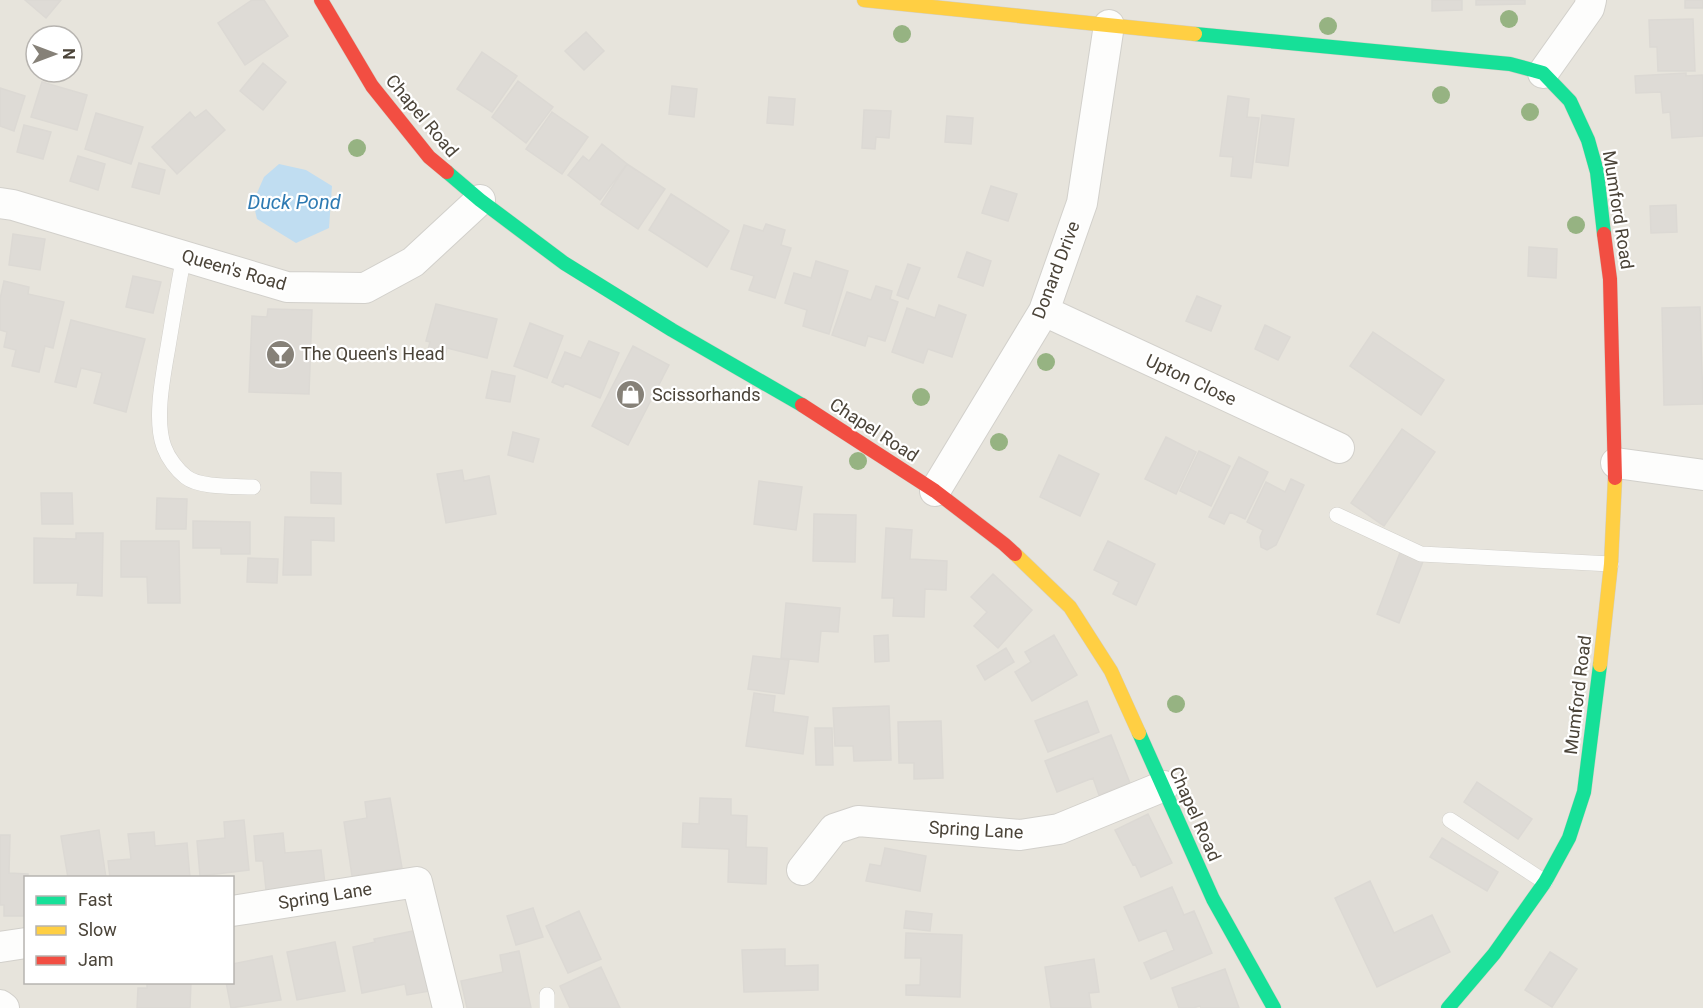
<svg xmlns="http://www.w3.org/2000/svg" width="1703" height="1008" font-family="Roboto,sans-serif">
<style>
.residential{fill:#e7e4dc;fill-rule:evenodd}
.water{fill:#c0ddf1}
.building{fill:#dedbd6;stroke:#dcd9d4;stroke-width:1.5}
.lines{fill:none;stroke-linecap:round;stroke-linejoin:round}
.lane-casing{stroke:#d2d0cb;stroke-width:16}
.street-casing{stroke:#d2d0cb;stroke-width:32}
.fast-casing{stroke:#d3cfc5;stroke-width:15}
.slow-casing{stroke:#d3cfc5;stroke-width:15}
.jam-casing{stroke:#d3cfc5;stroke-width:15}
.lane{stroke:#fdfdfc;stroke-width:15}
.street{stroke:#fdfdfc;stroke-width:30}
.fast{stroke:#16e098;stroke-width:14}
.slow{stroke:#ffcf43;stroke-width:14}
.jam{stroke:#f24e42;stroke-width:14}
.tree{fill:#96b382}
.labels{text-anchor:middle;stroke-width:4.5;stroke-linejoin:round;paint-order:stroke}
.street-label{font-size:18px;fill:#4b4439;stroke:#fff}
.poi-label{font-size:18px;fill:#4b4439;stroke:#fff;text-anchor:start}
.water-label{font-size:20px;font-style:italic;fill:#2e7ab2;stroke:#fff}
</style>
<rect width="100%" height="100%" fill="#f4f2ee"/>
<path class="residential" d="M0 0H1703V1008H0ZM36 36H72V72H36ZM268 309 312 311 309 394 249 392 252 316 267 317ZM26 878H232V982H26Z"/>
<path class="water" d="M279 164 306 170 332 186 329 228 296 243 257 219 253 202 264 177Z"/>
<path class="building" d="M25 0H61L46 18Z
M252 0H264L288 36 245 65 218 23Z
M1432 0H1462V10L1432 11Z
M1476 0H1525V4L1476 5Z
M1685 0H1703V8H1685Z
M1693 19 1695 71H1658L1657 47H1650L1649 20Z
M586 32 604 51 584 70 565 51Z
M482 52 517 76 492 112 457 89Z
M263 63 286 82 263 110 240 91Z
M1686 73V76L1703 75V136L1672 138 1670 112 1663 113 1661 92 1636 93 1635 76Z
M518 81 553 107 526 143 492 117Z
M42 82 87 95 77 130 31 117Z
M672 86 697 89 694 117 669 114Z
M0 88 25 96 14 131 0 126Z
M1228 96 1249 99 1247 117 1259 118 1251 178 1231 176 1233 157 1220 156Z
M769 97 795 99 793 125 767 123Z
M206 110 225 130 177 174 152 147 190 112 195 118Z
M864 110 891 111 889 138 876 137 875 149 862 148Z
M552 112 588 137 562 174 526 149Z
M96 113 143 127 131 164 85 149Z
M1262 115 1294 119 1288 166 1256 162Z
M947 116 973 118 971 144 945 142Z
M24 125 51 132 43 159 17 152Z
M602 144 627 164 600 200 568 175 583 156 589 161Z
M78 156 105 164 98 190 70 181Z
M139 163 165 170 159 194 132 187Z
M627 164 665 189 638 229 601 204Z
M991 186 1017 194 1008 221 982 213Z
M671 194 729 231 707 267 649 230Z
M1676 205 1677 232 1651 233 1650 206Z
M766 224 785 230 781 245 791 248 775 298 749 290 754 276 731 269 744 225 763 231Z
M13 234 45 239 40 270 9 265Z
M1529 247 1557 249 1556 278 1528 276Z
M967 252 991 261 983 286 958 277Z
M816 261 848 271 829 334 803 326 807 310 785 303 794 273 811 278Z
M908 264 920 268 908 299 897 295Z
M133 276 161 282 153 313 126 307Z
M4 281 29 287 28 294 64 302 53 348 45 346 39 372 12 366 16 350 4 347 7 332 0 330V299Z
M876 286 892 291 890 299 898 302 885 341 868 336 865 346 832 335 847 292 871 300Z
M1197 296 1221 306 1211 331 1186 321Z
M436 304 497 319 487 358 447 348 445 357 427 353 430 342 426 341Z
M939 305 966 315 952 357 928 349 923 363 892 352 907 308 935 318Z
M1700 307 1703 404 1664 405 1662 308Z
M268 309 312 310 309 394 249 392 252 316 267 317Z
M71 320 145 339 126 412 94 403 102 373 81 368 76 387 55 382Z
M530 323 563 336 547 378 514 366Z
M1265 325 1290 337 1278 360 1255 349Z
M1373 332 1444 380 1421 415 1350 366Z
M589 341 619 353 600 398 565 383 563 387 552 382 565 352 581 358Z
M633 346 669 365 628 445 592 426Z
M492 371 515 376 510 402 486 398Z
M1402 429 1435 452 1384 526 1351 503Z
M513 432 539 439 533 462 508 455Z
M1166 437 1196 452 1176 494 1145 479Z
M1199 451 1230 466 1211 506 1180 491Z
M1059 455 1099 474 1080 516 1040 497Z
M1239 457 1268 472 1245 519 1230 512 1224 524 1209 517Z
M462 470 464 481 489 476 496 514 446 523 437 474Z
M311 472 341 473V504L311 503Z
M1291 479 1304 485 1276 545 1267 550 1261 547 1260 537 1263 530 1247 522 1266 482 1285 492Z
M759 481 802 487 796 530 754 524Z
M41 493H72L73 524H42Z
M157 498 187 499 186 529H156Z
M814 514 856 515 855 562 813 561Z
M285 517 334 518V541L311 540V575H283Z
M193 521 250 522V554H221V548H193Z
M886 528 912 530 910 559 947 561 946 590 925 589 924 617 893 616 894 598H882Z
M76 533H103L102 596 77 595 78 583H34V538L76 539Z
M121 541H179L180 603H148L147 577H121Z
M1108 541 1155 564 1136 605 1113 594 1119 582 1094 570Z
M1401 550 1424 559 1399 623 1377 614Z
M248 558 278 559 277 583 247 582Z
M993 574 1032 610 998 648 974 626 987 612 971 597Z
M786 603 840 608 838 632 821 631 818 662 781 658Z
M888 635 889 661 875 662 874 636Z
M1054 635 1077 675 1032 701 1015 672 1031 662 1025 652Z
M1006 648 1014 662 985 680 977 666Z
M753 656 789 660 784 694 748 689Z
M754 693 775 696 773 712 808 717 803 754 746 746Z
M1087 701 1099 732 1048 752 1035 721Z
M889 706 891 760 854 761 853 746H835L833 708Z
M941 721 943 778 914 779V763H899L898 722Z
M815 728H832L833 765H816Z
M1111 735 1130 783 1099 795 1093 778 1057 792 1045 761Z
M1477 782 1532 819 1518 839 1464 802Z
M390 798 402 868 352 876 344 822 367 818 365 802Z
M700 798 731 799V815L747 816 746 847 767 848 766 884 728 882 729 849 682 847 683 823 699 824Z
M1148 814 1172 863 1141 877 1135 864 1133 865 1115 830Z
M244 820 249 870 200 876 197 841 225 838 224 822Z
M99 830 106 878H68L61 836Z
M154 832 155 846 187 843 190 878H110L108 861 131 859 128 834Z
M283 833 285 853 321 850 325 884 266 890 263 861H256L254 836Z
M0 835H10L9 873 28 874V878H26V916H4V905H0Z
M1442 838 1498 872 1487 891 1430 857Z
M885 848 926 856 920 891 866 881 870 864 881 866Z
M1370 881 1394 933 1432 915 1450 952 1377 987 1335 898Z
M1172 887 1184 915 1194 911 1212 953 1151 979 1144 963 1174 950 1166 930 1139 941 1124 907Z
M533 908 543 937 516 945 507 916Z
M579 911 601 959 568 973 546 926Z
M906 911 932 914 930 931 904 928Z
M418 930 430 991 407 995 405 984 362 993 353 947 375 942 374 939Z
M906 933 962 935 960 997 906 995V985H920L921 958H905Z
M335 942 345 991 297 1000 287 952Z
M785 949V966L818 965V990L744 992 742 950Z
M519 951 531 1008H467L461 981 503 972 500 955Z
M1550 952 1577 969 1552 1007 1525 990Z
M272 956 281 1000 231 1008 226 982H232V964Z
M1094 959 1099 992 1089 993 1091 1008H1051L1045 967Z
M601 967 620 1008H570L560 986Z
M1225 969 1239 1008H1201L1200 1006 1193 1008H1179L1172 988Z
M147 982H191L190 1008H137L138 988H147Z"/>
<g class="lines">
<defs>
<path id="lane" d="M184 256C178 286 173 317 168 347 163 376 154 420 164 447 168 458 177 470 186 477 200 488 235 486 253 487
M1337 515 1421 554 1611 564
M1450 820 1545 882
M547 995V1008"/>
<path id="street" d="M1543 73 1589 8 1591 0
M0 203 13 205 287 287 365 288 413 262 480 200
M1044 311 1339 448
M1616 463 1703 475
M935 491 1044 311 1082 203 1109 25
M802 870 834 829 858 821 1020 835 1059 829 1164 786
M232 911 417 882 448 1008
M0 947 26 943
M0 1005 4 1008"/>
<path id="fast" d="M1195 34 1510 64 1543 73 1570 101 1588 140 1597 172 1604 234
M447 172 480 200 564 263 672 330 802 405
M1139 733 1213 899 1274 1008
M1448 1008 1494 954 1545 882 1569 838 1584 792 1600 665"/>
<path id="slow" d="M864 0 1195 34
M1015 554 1070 607 1111 671 1139 733
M1600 665 1611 564 1615 478"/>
<path id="jam" d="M321 0 372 86 429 157 447 172
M1604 234 1610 279 1615 478
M802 405 935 491 1004 544 1015 554"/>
</defs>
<use href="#lane" class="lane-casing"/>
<use href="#street" class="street-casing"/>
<use href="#fast" class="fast-casing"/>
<use href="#slow" class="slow-casing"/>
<use href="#jam" class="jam-casing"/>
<use href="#lane" class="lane"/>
<use href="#street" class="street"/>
<use href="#fast" class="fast"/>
<use href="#slow" class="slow"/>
<use href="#jam" class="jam"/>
</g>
<g class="tree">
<circle cx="1509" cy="19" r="9"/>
<circle cx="1328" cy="26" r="9"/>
<circle cx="902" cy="34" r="9"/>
<circle cx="1441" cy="95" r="9"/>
<circle cx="1530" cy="112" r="9"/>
<circle cx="357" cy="148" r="9"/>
<circle cx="1576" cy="225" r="9"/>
<circle cx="1046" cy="362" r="9"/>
<circle cx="921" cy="397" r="9"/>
<circle cx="999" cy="442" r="9"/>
<circle cx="858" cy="461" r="9"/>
<circle cx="1176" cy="704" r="9"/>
</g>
<defs>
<symbol id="bar-disc" viewBox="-11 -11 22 22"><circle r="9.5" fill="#868178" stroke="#fff"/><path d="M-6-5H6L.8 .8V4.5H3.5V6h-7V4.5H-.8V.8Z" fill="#fff"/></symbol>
<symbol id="shop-disc" viewBox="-11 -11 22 22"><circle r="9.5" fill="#868178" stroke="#fff"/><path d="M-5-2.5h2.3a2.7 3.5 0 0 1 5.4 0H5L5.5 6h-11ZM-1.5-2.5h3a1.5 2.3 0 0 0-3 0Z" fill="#fff"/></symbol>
</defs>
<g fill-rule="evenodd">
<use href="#bar-disc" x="264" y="338" width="33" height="33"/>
<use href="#shop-disc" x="614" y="378" width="33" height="33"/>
</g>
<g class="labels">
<g class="street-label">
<text transform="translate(422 116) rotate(50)" y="6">Chapel Road</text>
<text transform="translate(1618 210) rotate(81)" y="6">Mumford Road</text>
<text transform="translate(234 270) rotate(16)" y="6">Queen's Road</text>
<text transform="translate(1056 270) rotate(-69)" y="6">Donard Drive</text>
<text transform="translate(1191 380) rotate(25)" y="6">Upton Close</text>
<text transform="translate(874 430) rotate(33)" y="6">Chapel Road</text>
<text transform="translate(1578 695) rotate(-83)" y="6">Mumford Road</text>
<text transform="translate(1195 814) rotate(66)" y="6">Chapel Road</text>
<text transform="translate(976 830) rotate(3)" y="6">Spring Lane</text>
<text transform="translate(325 896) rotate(-9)" y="6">Spring Lane</text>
</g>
<g class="poi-label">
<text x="301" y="360">The Queen's Head</text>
<text x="652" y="401">Scissorhands</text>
</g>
<g class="water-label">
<text x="294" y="209">Duck Pond</text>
</g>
</g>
<rect x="24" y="876" width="210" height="108" fill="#ffffff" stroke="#b7b4b0" stroke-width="1.5"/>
<rect x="36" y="896" width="30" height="9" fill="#16e098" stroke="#b7b4b0" stroke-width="1.5"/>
<text x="78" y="906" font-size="18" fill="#4b4439">Fast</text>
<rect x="36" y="926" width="30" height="9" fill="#ffcf43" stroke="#b7b4b0" stroke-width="1.5"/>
<text x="78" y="936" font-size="18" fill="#4b4439">Slow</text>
<rect x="36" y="956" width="30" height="9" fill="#f24e42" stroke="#b7b4b0" stroke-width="1.5"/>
<text x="78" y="966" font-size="18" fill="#4b4439">Jam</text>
<g transform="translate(54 54) rotate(90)"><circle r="28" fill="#ffffff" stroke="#b7b4b0" stroke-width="1.5"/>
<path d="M0-4.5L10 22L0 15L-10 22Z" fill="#868178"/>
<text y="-9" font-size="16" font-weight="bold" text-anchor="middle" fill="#4b4439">N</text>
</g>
</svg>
